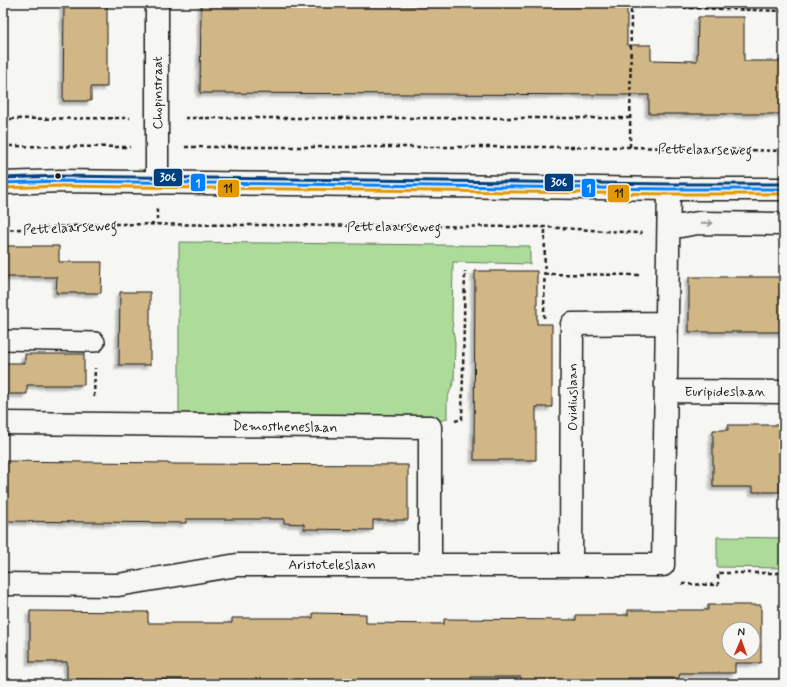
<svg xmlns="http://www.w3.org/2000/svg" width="787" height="687" font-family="Mynerve,sans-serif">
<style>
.green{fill:#acdb9a;stroke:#647c5b}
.building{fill:#d1b686;stroke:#1c1c1c;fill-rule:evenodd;filter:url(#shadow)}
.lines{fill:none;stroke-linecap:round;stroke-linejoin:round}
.service-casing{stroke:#1c1c1c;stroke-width:22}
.minor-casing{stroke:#1c1c1c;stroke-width:25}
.tertiary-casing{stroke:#1c1c1c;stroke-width:25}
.path{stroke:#1c1c1c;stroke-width:2.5;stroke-dasharray:4 3;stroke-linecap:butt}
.service{stroke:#f6f6f2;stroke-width:19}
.minor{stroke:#f6f6f2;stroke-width:22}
.tertiary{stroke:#f6f6f2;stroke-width:22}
.bus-1-casing{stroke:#f6f6f2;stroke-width:6}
.bus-2-casing{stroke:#f6f6f2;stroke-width:6}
.bus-3-casing{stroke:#f6f6f2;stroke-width:6}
.bus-1{stroke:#0080ff;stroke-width:3}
.bus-2{stroke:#e19803;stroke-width:3}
.bus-3{stroke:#004080;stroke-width:3}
.oneway{stroke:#949492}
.bus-dot{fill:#1c1c1c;stroke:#f6f6f2;stroke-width:1.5}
.labels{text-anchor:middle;stroke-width:3;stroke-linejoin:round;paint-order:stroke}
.street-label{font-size:14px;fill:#1c1c1c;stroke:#f6f6f2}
.line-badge{stroke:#f6f6f2;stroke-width:1.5}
.badge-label{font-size:11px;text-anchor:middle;font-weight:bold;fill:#fff}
.pale-badge-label{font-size:11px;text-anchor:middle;font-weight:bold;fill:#111}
</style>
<defs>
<filter id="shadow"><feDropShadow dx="-3.5" dy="3.5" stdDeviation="1" flood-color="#0004"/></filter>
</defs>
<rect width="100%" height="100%" fill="#f6f6f2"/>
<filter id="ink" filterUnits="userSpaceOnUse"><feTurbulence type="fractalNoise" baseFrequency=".025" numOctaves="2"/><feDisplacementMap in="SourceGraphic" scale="8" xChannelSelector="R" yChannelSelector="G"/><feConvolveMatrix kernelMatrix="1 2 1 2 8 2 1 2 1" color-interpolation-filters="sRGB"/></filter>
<g filter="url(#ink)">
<path class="green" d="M179 242 530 246V264L453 262 452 320 455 344 454 381 447 399V419L439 421H179Z
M717 537 784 538V568L717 567Z"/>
<path class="building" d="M64 3H107V87H91V101H63Z
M201 4 384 5 438 7V5L627 6V45H651V60L697 61 698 17H744V61H784V114H649V95H634L200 93Z
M3 246H59V262H102L101 293H56L57 277H3Z
M475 271H537V324H552V407H536V460H474Z
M689 277H784V332H689Z
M120 292H150V365H119Z
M25 354H84V385H27V394H3V363H25Z
M728 425H781V430H784V481H780V492H753V487H713V430H728Z
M3 461 168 463V464L408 465V520H373V530L304 529V524L284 523V519H186V523L3 521Z
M708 605H761V663H735V673H680L679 678H628V684H521V677H471V684H340V681L284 682V684H258V681H207V684H181V680H166L67 679V662H30V611L148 612V623H232V618H313V613L366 614V623L444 624V619L576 620V615H628V610H708ZM729 629H753V653H729Z"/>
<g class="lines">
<defs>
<path id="service" d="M3 340 95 342"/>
<path id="minor" d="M157 183V3
M669 228 698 223 784 224
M666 391 784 392
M3 423 430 427V564
M571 565 572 324 666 323
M3 584 118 585 237 565H663L669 189"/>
<path id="tertiary" d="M3 183 61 181 669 189H784"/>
</defs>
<use href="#service" class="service-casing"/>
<use href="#minor" class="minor-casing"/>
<use href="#tertiary" class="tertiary-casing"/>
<path class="path" d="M628 3 631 6 784 11
M185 118H630
M3 119 130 118
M3 146 130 147
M185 147H630L784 151
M630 147 631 6
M157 209V224
M3 230 109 224 545 227 637 233H642
M544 274 640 275
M544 318 545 227
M94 397 95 368
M455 421 462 419 465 271
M682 584 718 585V573H784"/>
<use href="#service" class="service"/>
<use href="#minor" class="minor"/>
<use href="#tertiary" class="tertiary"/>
<defs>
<path id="bus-1" d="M3 183 61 181 669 189H784"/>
<path id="bus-2" d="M3 188 61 186 669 194H784"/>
<path id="bus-3" d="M3 178 61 176 669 184H784"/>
</defs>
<use href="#bus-1" class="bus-1-casing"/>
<use href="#bus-2" class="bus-2-casing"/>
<use href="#bus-3" class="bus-3-casing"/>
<use href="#bus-1" class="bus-1"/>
<use href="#bus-2" class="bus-2"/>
<use href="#bus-3" class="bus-3"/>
</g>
<defs><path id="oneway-shaft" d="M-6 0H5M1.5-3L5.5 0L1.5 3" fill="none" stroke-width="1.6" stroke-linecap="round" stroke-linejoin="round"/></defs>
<use class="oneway" href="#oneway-shaft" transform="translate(707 223) rotate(1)"/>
</g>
<circle class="bus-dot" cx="58" cy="176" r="3.5"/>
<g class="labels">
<g class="street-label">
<text transform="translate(157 93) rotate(-90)" y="5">Chopinstraat</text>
<text transform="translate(705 149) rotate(1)" y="5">Pettelaarseweg</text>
<text x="394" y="231">Pettelaarseweg</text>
<text transform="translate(70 227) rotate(-3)" y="5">Pettelaarseweg</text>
<text x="725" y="396">Euripideslaan</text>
<text transform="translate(572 397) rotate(-90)" y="5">Ovidiuslaan</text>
<text transform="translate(285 426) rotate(1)" y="5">Demostheneslaan</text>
<text x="332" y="569">Aristoteleslaan</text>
</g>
</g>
<g class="line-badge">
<rect x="153" y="168" width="30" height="19" rx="4" fill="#004080"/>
<rect x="544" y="173" width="30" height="19" rx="4" fill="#004080"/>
<rect x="190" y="173" width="16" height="19" rx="4" fill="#0080ff"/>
<rect x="581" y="178" width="15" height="20" rx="4" fill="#0080ff"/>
<rect x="217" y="179" width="23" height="19" rx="4" fill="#e19803"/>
<rect x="607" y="184" width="23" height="19" rx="4" fill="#e19803"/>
</g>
<g class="badge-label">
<text x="168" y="181">306</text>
<text x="559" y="186">306</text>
<text x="198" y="187">1</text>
<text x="589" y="192">1</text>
</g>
<g class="pale-badge-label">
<text x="228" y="192">11</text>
<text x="619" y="197">11</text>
</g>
<rect width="787" height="687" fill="none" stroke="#f6f6f2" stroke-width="16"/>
<rect x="8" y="8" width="771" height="671" fill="none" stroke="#1c1c1c" stroke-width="1.5" filter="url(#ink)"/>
<g transform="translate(741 641) rotate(2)"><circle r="19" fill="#f6f6f2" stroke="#9f9f9c"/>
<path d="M0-3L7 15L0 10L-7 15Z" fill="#c8321e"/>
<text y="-6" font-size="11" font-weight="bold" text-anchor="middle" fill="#1c1c1c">N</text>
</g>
</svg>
